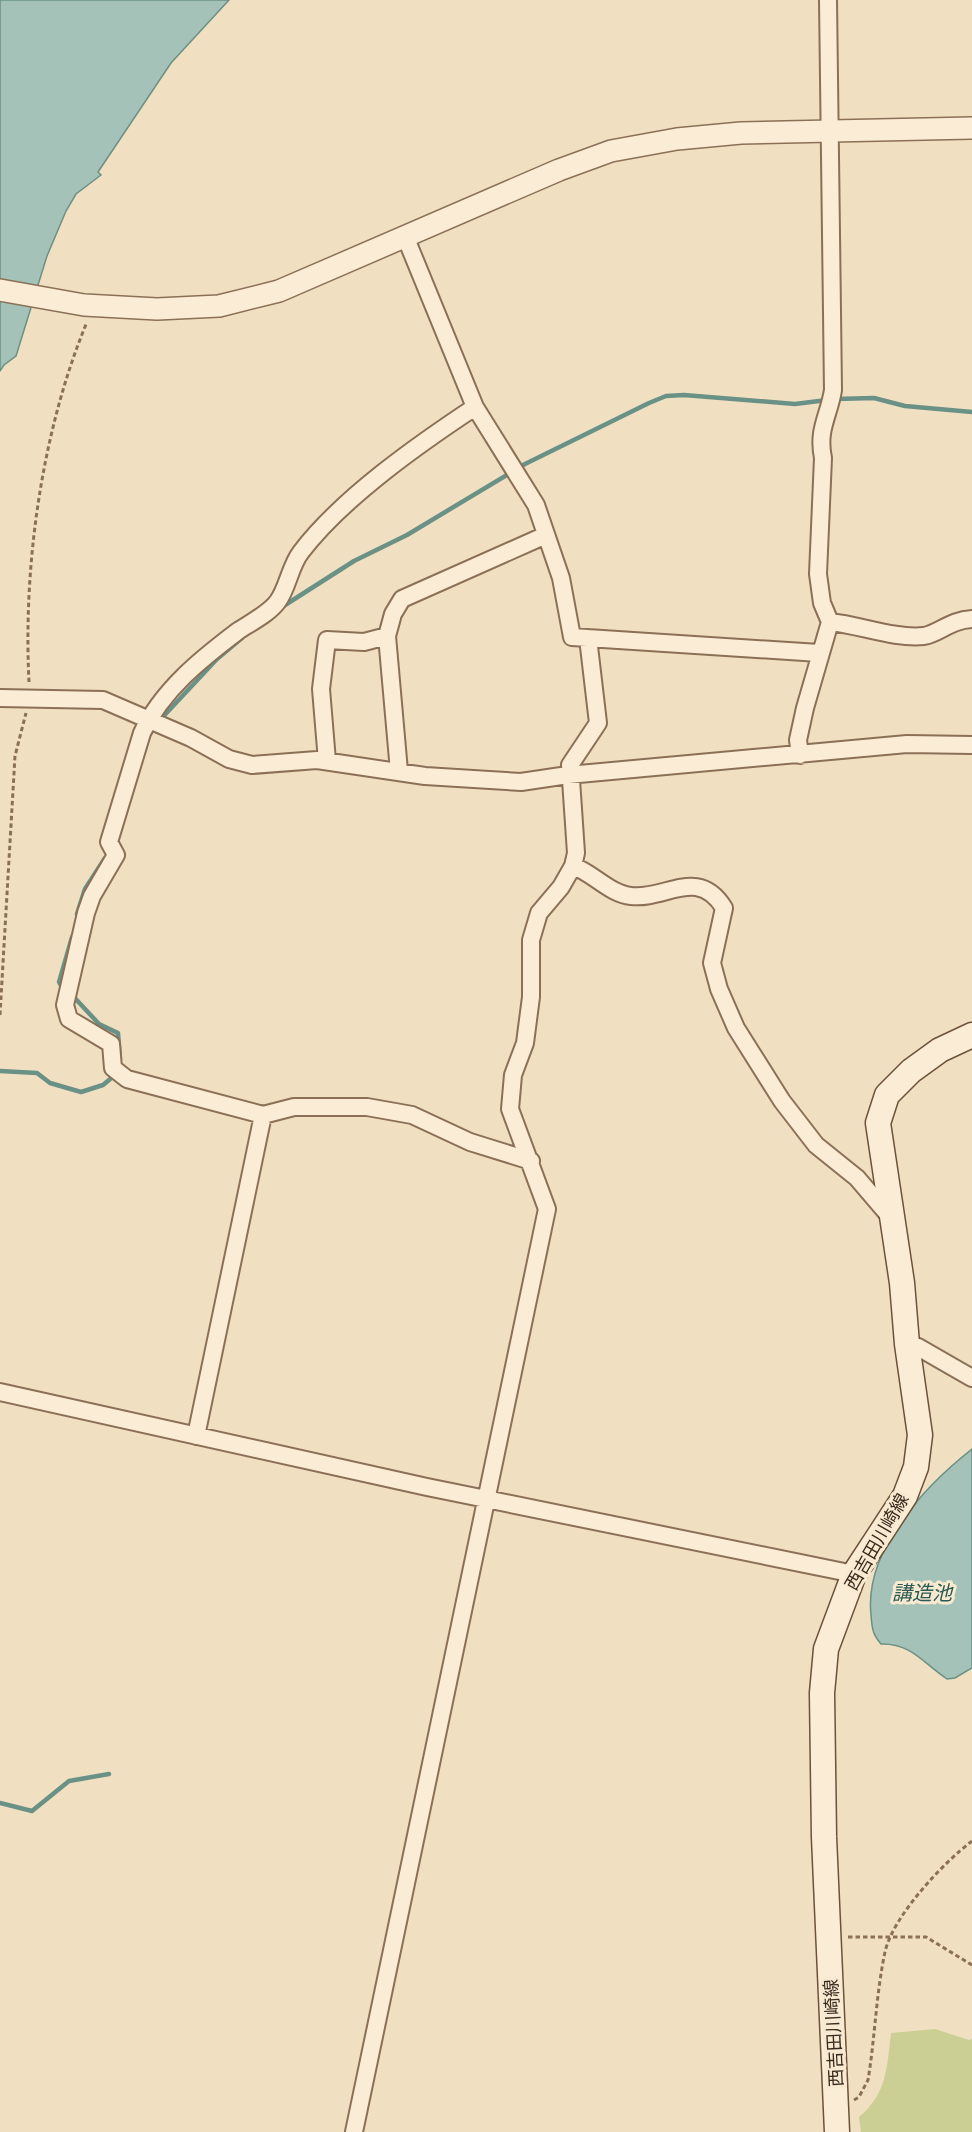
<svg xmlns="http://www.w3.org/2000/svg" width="972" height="2132" font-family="'Source Serif 4','Noto Sans JP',serif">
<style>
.green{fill:#cccf94}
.water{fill:#a4c2b8;stroke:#6a9185;stroke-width:1.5}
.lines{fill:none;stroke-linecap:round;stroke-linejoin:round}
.stream{stroke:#6a9185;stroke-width:4.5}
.minor-casing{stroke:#8b7057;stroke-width:20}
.tertiary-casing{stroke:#8b7057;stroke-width:24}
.secondary-casing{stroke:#6d513b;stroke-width:27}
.path{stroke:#8b7057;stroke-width:3;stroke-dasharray:4.5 3;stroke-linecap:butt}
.minor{stroke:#fbedd5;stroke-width:16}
.tertiary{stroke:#fbedd5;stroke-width:21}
.secondary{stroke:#fbedd5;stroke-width:24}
.labels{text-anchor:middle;stroke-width:6;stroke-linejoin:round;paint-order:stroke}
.street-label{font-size:18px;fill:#3a291d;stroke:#f7ead1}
.water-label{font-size:20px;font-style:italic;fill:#2b5a54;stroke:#f7ead1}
</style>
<rect width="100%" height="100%" fill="#f0dfc1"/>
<path class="green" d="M935 2029 969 2040 972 2039V2132H861L859 2117C887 2094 887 2067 891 2033Z"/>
<path class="water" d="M0 0H229L171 63 98 172 101 175 76 194 66 211 47 256 16 356 4 365 0 371Z
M972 1449V1668L955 1678 947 1679C923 1663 911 1643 881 1644 872 1634 872 1627 871 1615 864 1550 925 1486 972 1449Z"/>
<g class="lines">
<path class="stream" d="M835 399 874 398 905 406 972 412
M282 607 354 561 407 535 525 464 649 403 666 396 684 395 795 404 827 400
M159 721 217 659 242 638
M77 914 85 889 105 858
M64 991 59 982 72 937
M72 995 99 1024 118 1033 120 1059
M0 1071 37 1073 50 1083 81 1092 103 1085 115 1075
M0 1803 32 1811 69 1781 109 1774"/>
<defs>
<path id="minor" d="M405 236 475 407 536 505 561 578 572 637 819 653
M475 407C419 444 342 498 301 552 290 566 288 587 278 601 270 613 250 623 238 631 201 659 162 690 142 733L109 842 116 855 92 896 86 913 65 1005 69 1019 111 1044 113 1068 127 1079 263 1115 294 1107H367L412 1115 470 1142 531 1161
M830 622C860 625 894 639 924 636 940 633 950 620 972 619
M0 698 103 700 191 738 229 759 252 765 317 760 425 776 521 782 568 775 907 744 972 745
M800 755 798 740 805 708 830 622 822 603 818 574 823 458C817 429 829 416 833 390L828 0
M327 761 321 689 327 640 364 642 387 636
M399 771 387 636 393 614 402 599 546 535
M573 866C593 873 610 894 631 896 666 900 698 866 724 908L712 963 719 989 736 1028 782 1101 816 1145 857 1178 892 1219
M907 1344 918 1347 972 1378
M0 1392 427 1487 854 1574
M196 1436 263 1115
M354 2132 547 1209 510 1109 513 1075 525 1043 531 997V940L539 913 561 887 573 866 576 853 570 765 598 723 588 638"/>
<path id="tertiary" d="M0 290 84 305 157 309 219 306 279 291 559 170 611 151 677 139 741 133 972 128"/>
<path id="secondary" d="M837 2132 824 1837 822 1693 826 1649 854 1574 905 1496 916 1467 920 1435 907 1344 902 1283 878 1123 887 1095 911 1071 940 1050 972 1035"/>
</defs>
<use href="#minor" class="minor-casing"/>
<use href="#tertiary" class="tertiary-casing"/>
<use href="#secondary" class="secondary-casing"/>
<path class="path" d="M29 682C23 565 42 430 87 322
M0 1015 15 756 26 713
M848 1937H926L972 1965
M854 2100 859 2097 868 2080C875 2038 876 1994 885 1952 893 1916 943 1863 972 1841"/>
<use href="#minor" class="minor"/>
<use href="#tertiary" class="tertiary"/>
<use href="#secondary" class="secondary"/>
</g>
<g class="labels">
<g class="street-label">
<text transform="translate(877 1542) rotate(-60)" y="6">西吉田川崎線</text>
<text transform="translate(834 2033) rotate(-93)" y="6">西吉田川崎線</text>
</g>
<g class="water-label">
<text x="922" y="1600">講造池</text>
</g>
</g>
</svg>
